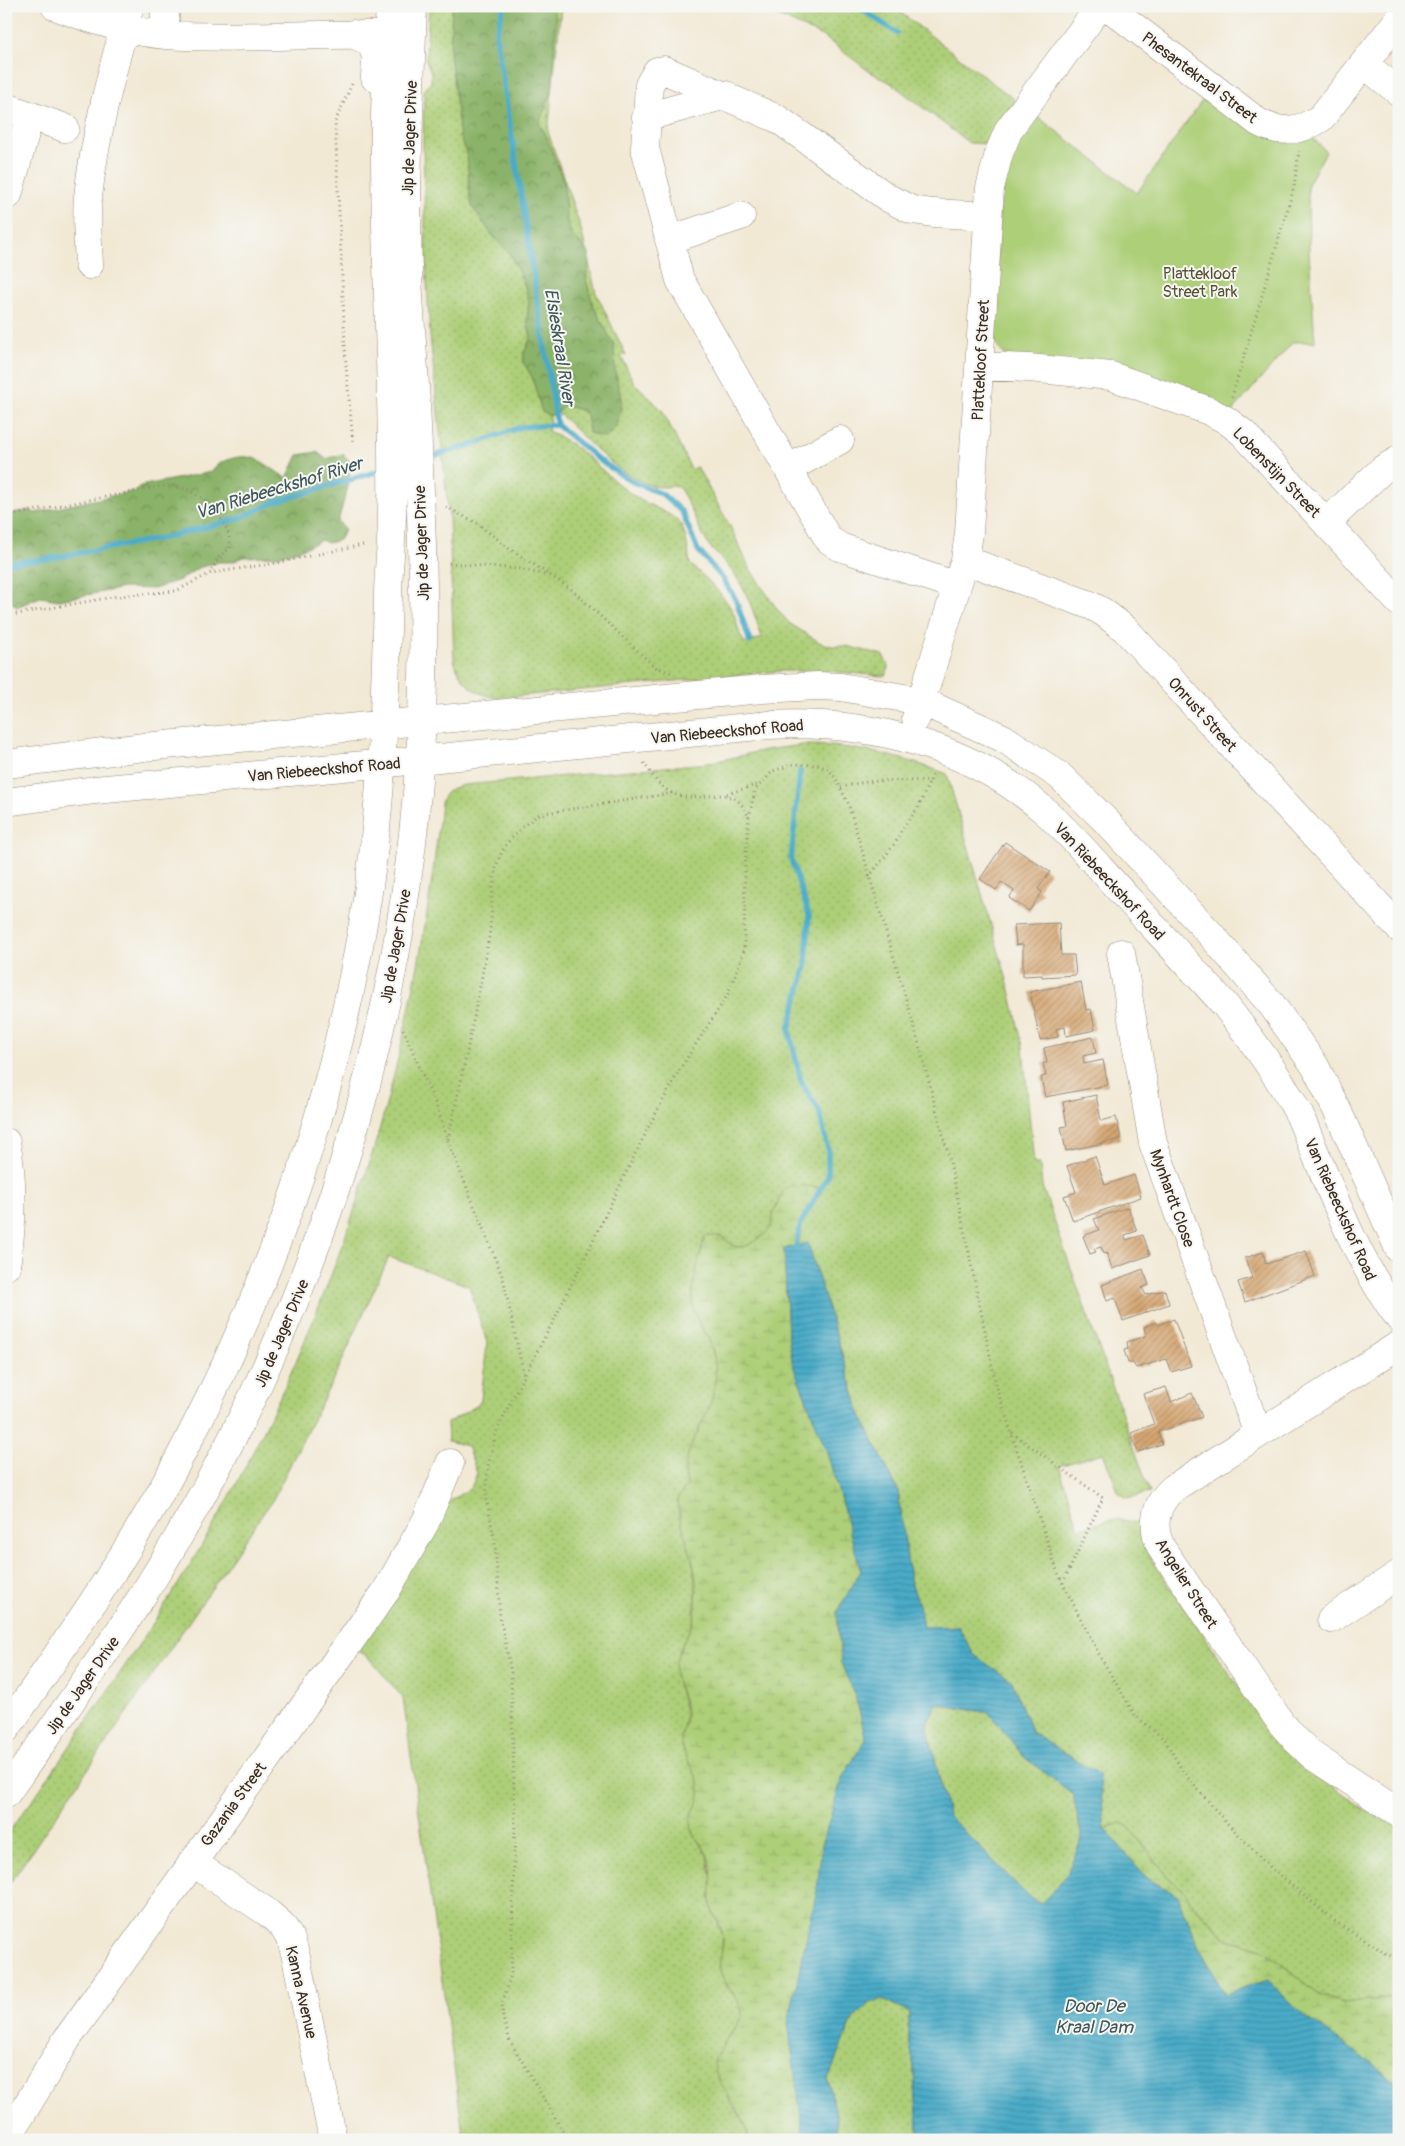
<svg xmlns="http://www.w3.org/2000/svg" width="1405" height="2146" font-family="Pangolin,sans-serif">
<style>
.grass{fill:url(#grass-dots);stroke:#747c4b;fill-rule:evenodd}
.forest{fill:url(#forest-crowns);stroke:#626e43}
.wetland{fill:url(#wetland-marsh);stroke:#747c4b}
.park{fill:#adcf78;stroke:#747c4b}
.water{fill:url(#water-rules);stroke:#426a73;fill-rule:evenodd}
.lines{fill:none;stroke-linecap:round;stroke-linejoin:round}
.stream{stroke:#49abc8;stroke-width:5.5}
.building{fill:url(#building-hatch)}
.minor-casing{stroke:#968a7a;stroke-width:29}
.major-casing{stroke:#968a7a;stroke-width:29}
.path{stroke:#968a7a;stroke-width:3;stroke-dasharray:1 4;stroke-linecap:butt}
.minor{stroke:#fff;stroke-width:28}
.major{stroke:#fff;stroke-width:28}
.labels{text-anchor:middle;stroke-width:4;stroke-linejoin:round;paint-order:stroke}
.street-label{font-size:16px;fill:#3b2a1e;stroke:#f6f6f2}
.park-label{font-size:16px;fill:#585334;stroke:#f6f6f2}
.water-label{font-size:18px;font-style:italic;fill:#40575a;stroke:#f6f6f2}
</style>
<defs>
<pattern id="grass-dots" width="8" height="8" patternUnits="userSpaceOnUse" patternTransform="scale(1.25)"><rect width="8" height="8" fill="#adcf78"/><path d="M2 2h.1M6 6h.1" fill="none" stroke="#96b267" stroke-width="1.8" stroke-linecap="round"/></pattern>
<pattern id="forest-crowns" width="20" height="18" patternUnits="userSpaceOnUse" patternTransform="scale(1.25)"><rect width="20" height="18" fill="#8ab268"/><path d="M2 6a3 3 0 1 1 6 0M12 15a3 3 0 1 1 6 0" fill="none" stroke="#729155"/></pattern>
<pattern id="wetland-marsh" width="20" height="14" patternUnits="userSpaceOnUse" patternTransform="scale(1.25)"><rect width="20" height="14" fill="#adcf78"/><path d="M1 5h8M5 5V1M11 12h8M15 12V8" fill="none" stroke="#96b267"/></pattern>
<pattern id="water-rules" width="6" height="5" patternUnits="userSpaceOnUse" patternTransform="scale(1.25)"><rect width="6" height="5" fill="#49abc8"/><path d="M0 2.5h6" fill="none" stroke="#3e8ba2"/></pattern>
<pattern id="building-hatch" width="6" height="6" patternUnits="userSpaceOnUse" patternTransform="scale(1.25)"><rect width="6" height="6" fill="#d5a672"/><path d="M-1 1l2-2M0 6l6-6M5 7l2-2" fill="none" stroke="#ae875d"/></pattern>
</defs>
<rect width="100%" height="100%" fill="#f6f6f2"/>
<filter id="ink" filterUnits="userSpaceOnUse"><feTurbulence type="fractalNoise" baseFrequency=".02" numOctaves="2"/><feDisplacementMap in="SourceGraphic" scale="10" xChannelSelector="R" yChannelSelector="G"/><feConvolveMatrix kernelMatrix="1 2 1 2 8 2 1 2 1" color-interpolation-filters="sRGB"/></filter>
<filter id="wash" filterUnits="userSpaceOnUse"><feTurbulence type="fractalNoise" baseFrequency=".0096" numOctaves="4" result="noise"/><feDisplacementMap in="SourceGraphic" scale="20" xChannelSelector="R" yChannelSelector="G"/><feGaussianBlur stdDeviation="1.12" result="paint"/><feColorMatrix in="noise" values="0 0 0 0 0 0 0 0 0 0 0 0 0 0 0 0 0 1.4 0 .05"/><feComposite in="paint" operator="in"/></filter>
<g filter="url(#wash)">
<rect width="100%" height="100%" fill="#f2e9d5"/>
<path class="grass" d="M429 6H561L548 132 581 229 596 293 626 355 621 356 633 381 662 410 691 469 697 467 730 526 750 569 777 609 789 623 819 642 831 646H846L883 655 889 668 886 675 883 676 828 671H780L498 698C475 695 461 683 454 660L449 517 430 336 426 265 423 145 424 90 431 82V72L426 61ZM558 413C586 438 616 476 654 486 661 488 671 486 678 486 691 504 696 525 708 544 713 552 722 558 728 566 746 587 754 612 762 638L745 643C737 633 738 621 732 610 722 593 705 577 690 564 688 551 687 535 680 523 673 514 648 505 637 498 606 478 583 446 548 431L550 416Z
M757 6H892L1015 100 991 144 969 143 891 83 870 72 824 37Z
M803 745C854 745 900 756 947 774L1010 990 1023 1047 1034 1164H1040L1042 1186 1150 1493 1127 1498 1119 1493 1103 1453 1059 1466 1079 1529C1110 1521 1108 1515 1141 1524L1144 1544 1154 1563 1265 1725 1284 1748 1302 1764 1366 1810 1399 1828V1999H1380L1343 2003 1319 1995 1263 1949 1227 1939 1190 1901 1187 1894 1169 1878 1128 1826 1112 1825 1105 1829 1099 1774 1032 1733 1012 1681 974 1655 958 1626 923 1628 919 1605 910 1580 898 1490 860 1413 808 1243 796 1246 801 1223 818 1195 817 1187 774 1211C773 1216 773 1222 771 1227 766 1237 745 1251 734 1246 730 1244 725 1239 721 1236L699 1324 708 1338 716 1362 715 1386 709 1411 688 1456 685 1470 687 1486 679 1515 692 1555 696 1588 694 1620 680 1650 675 1675 686 1714 681 1738 682 1747 697 1776 701 1792 700 1800 692 1815 695 1836 708 1857 712 1881 711 1905 723 1936 720 1969 728 1989 740 2001 742 2009V2017L714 2058 731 2103 746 2124 748 2140H464L403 1698 367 1656 357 1650 440 1514 451 1500 471 1488 477 1473 467 1446 448 1441 447 1423 478 1405 481 1399 487 1343 469 1286 389 1257 338 1370 273 1499 6 1889C6 1876 3 1846 8 1835 14 1823 24 1812 32 1801 49 1776 66 1752 83 1727 143 1640 202 1553 250 1458 355 1253 419 1031 441 802 446 790 453 787 464 785L709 763 765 750Z
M936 1704 989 1713 1024 1757 1073 1794 1082 1838 1067 1875 1041 1904 1024 1892 948 1815 927 1725Z
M883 1999 909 2013V2041L913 2059 919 2140H835L837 2119 828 2079 854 2017 870 2003Z"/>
<path class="forest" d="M452 6H552L556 19 552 91 539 124 544 131 564 182 566 217 571 234 589 253V262L586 279 593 305 614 345 615 371 621 398V408L617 425 606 438 589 433 587 415 580 410 564 405 558 413 550 416 542 412 532 377 523 362 524 353 531 337 527 320 529 302 525 286 510 254 492 235 472 206 470 198 467 154 460 138 450 52Z
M317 452 326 459 343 454 350 461 349 483 338 521 345 530 339 540 328 543 321 540 305 548 278 556 244 557 232 562H219L198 568 180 580 154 589 124 588 59 600 40 597 17 607 6 598V515L30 510 35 513 134 491 140 486 211 472C217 464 220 462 230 459 257 451 265 466 287 478L298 455Z"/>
<path class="wetland" d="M792 1185 817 1187 818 1195 801 1223 796 1246 784 1249 788 1335 793 1365 828 1455 861 1571 837 1612 841 1663 856 1698 866 1739 842 1778 822 1845 801 2115 804 2140H748C749 2112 713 2088 714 2059L742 2017C743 1998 725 1989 720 1970 718 1960 724 1947 723 1937 722 1926 713 1916 711 1905 709 1889 715 1871 708 1856 703 1845 691 1835 691 1822 690 1810 702 1803 700 1790 698 1774 686 1761 682 1745 679 1735 685 1726 686 1715 686 1699 674 1684 675 1667 677 1651 687 1637 693 1622 696 1613 697 1598 696 1588 696 1557 680 1530 677 1499L687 1486C686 1480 685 1473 685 1467 689 1439 711 1415 715 1386 717 1369 715 1353 708 1338 703 1328 697 1321 694 1311 689 1291 700 1256 705 1236H721L735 1247H743L750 1244 765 1234 771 1227 774 1211 784 1189Z
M1120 1823 1128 1826 1169 1878 1187 1894 1190 1901 1227 1939 1263 1949 1319 1995 1343 2003 1380 1999H1399V2083L1306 2017 1268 1980 1225 1994 1198 1945 1178 1896 1147 1878 1105 1829Z"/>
<path class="park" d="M1206 95 1311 136 1326 152 1308 184 1309 251 1315 342H1293L1231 413 1004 354 999 349 993 337 1000 195 1011 152 1033 113 1137 193Z"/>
<path class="water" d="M808 1243 860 1413 898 1491 910 1580 919 1605 923 1627 958 1626 974 1655 1012 1681 1032 1733 1099 1774 1105 1829 1147 1878 1178 1896 1198 1945 1225 1994 1268 1980 1306 2017 1399 2083V2140H919L913 2060 909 2041V2013L883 1999 870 2003 854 2017 828 2079 837 2119 835 2140H804L788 2023 817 1890 822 1845 842 1778 866 1739 856 1698 841 1663 837 1612 861 1571 828 1455 793 1365 788 1335 784 1249ZM936 1704 989 1713 1024 1757 1073 1794 1082 1838 1067 1875 1041 1904 1024 1892 948 1815 927 1725Z"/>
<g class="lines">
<path class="stream" d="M504 6 496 34 557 425 599 460 633 482 662 494 682 512 698 550 723 579 736 600 750 642
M857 6 897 33
M426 458 472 445 521 427 557 425
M6 563 46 559 163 538 238 519 275 502 386 469
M796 1246 801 1223 828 1176V1149L819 1111 801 1081 789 1029 806 966 809 915 791 859 800 771
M1396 1999 1399 1988"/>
</g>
<g id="blocks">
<path class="building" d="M1005 842 1050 872 1038 889 1042 892 1029 911 1009 898 1014 891 1001 882 996 890 980 879Z
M1059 923 1061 955H1074L1076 975 1042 977V975L1023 976V944L1016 945 1014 925Z
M1081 982 1086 1010 1091 1009 1095 1030 1066 1036 1065 1027 1056 1029 1058 1037 1040 1040 1030 992Z
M1093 1037 1096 1053 1083 1056 1084 1064 1103 1060 1108 1085 1045 1097 1041 1077 1046 1076 1043 1063H1047L1044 1048Z
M1096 1095 1101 1121 1116 1117 1121 1139 1066 1151 1061 1127 1067 1126 1063 1102Z
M1095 1156 1105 1185 1134 1175 1141 1197 1073 1221 1064 1196 1076 1192 1067 1166Z
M1128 1207 1137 1231 1125 1235 1126 1240 1143 1235 1150 1255 1112 1269 1107 1253 1104 1254 1101 1247 1094 1249 1096 1252 1090 1254 1083 1236 1099 1230 1094 1219Z
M1306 1251 1315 1276 1245 1302 1238 1282 1252 1278 1245 1258 1263 1252 1266 1264Z
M1143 1269 1149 1285 1142 1288 1146 1295 1165 1290 1169 1304 1123 1321 1115 1298 1107 1301 1102 1285Z
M1174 1319 1191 1366 1171 1372 1166 1359 1136 1368 1133 1363H1128L1124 1350 1128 1349 1127 1342 1146 1336 1144 1327 1156 1322 1158 1325Z
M1166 1387 1171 1402 1192 1393 1202 1417 1158 1432 1162 1444 1138 1452 1131 1433 1154 1424 1143 1394Z"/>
</g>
</g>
<g filter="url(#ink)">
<use href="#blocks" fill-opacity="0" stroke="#968a7a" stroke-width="1"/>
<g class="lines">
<defs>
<path id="minor" d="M55 6C91 20 128 32 166 35 235 40 308 33 377 35
M165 6V35
M1107 6 1258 122C1280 134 1300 132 1321 118L1399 19
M1364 64 1399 92
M6 107 65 128
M646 117 726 95
M8 195 30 115
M669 240 741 216
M89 265C88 242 86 219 88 197 95 133 113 68 130 6
M980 366 1029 368 1111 376 1209 411 1226 420 1243 433 1399 602
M788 469 840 440
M1326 523 1383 469 1399 460
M965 560 1090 605 1103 612 1125 629 1399 928
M957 586 840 547 828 539 823 530 680 280 645 148 649 85 657 71 664 70 778 119 888 198 912 210 933 213 988 216
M916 718 965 560 969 533 990 188 999 153 1009 129 1100 6
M6 764 144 747 762 689 817 686 841 687 921 701 1003 738 1060 776 1106 821 1213 937 1272 1005 1315 1066 1338 1112 1399 1249
M6 802 95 790 419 760 769 725C870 720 970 745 1047 813 1076 839 1101 870 1127 898 1160 934 1193 969 1225 1005 1252 1040 1278 1075 1299 1114 1329 1184 1354 1257 1399 1318
M1121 953 1153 1143 1258 1434
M6 1142C14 1183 13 1224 6 1266
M1399 1345 1175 1487C1155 1503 1150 1526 1162 1549L1281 1723 1296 1740 1313 1756 1399 1813
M1331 1619 1399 1574
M192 1862 267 1912 282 1925 291 1940 296 1957 333 2140
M6 2140 67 2039 386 1591 426 1521 450 1463"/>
<path id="major" d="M353 34C379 45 376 52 375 78
M6 1729C70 1637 135 1545 186 1445 277 1270 340 1082 369 886 383 789 385 695 388 597 388 569 392 542 392 515 394 394 385 273 385 152 384 103 387 54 390 6
M6 1794C66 1708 128 1624 180 1534 325 1286 410 1003 422 716 426 612 421 507 416 404 414 359 409 315 408 271 405 183 410 95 413 6"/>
</defs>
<use href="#minor" class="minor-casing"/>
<use href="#major" class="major-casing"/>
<path class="path" d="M352 84 335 122 346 366 353 442
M1232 397 1294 187 1299 151
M446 507 477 523 507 547 571 589 655 667 671 673
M6 516 168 485C175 487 184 488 190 491 211 501 232 526 230 549L220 555 211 572
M449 563 519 569 547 575
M6 616 118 596 176 591 211 573 276 563 363 545
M644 763C650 772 657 784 667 790 697 811 731 775 748 816
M841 788C869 778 900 781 930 781L934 772
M727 794 759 784
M869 877 896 842 902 829 918 808 930 781
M403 1029 436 1105 448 1141 503 1278 524 1376
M448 1139C463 1072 477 1005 489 937 493 912 490 885 498 861 506 839 522 826 540 814L673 793
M1012 1433 1103 1498 1063 1583
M568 2140 510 2041 503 2018 502 2005 511 1974 515 1824 511 1672 500 1616 495 1543 486 1496 488 1466 496 1433 513 1397 555 1318 650 1124 683 1064 727 996 744 951 745 866 749 817 755 790 773 771 794 764 817 765 828 769 836 779 848 803 914 1026 949 1157 997 1389 1056 1568 1063 1584 1101 1658 1135 1715 1165 1740 1183 1772 1225 1821 1272 1869 1337 1923 1399 1961"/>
<use href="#minor" class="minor"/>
<use href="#major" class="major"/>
</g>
</g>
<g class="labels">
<g class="street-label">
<text transform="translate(1200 77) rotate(37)" y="6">Phesantekraal Street</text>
<text transform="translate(409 138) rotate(-88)" y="6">Jip de Jager Drive</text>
<text transform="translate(980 360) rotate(-87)" y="6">Plattekloof Street</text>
<text transform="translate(1277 472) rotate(46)" y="6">Lobenstijn Street</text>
<text transform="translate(421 543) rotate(-92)" y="6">Jip de Jager Drive</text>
<text transform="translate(1203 714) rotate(48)" y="6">Onrust Street</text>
<text transform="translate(727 731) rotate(-5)" y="6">Van Riebeeckshof Road</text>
<text transform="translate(324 769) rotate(-5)" y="6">Van Riebeeckshof Road</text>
<text transform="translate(1110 881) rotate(47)" y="6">Van Riebeeckshof Road</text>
<text transform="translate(395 946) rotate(-80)" y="6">Jip de Jager Drive</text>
<text transform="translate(1173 1198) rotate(70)" y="6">Mynhardt Close</text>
<text transform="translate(1341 1209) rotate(66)" y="6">Van Riebeeckshof Road</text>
<text transform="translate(281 1333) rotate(-67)" y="6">Jip de Jager Drive</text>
<text transform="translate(1187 1583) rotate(58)" y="6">Angelier Street</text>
<text transform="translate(82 1685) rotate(-55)" y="6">Jip de Jager Drive</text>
<text transform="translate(233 1804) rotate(-54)" y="6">Gazania Street</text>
<text transform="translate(302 1992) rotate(77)" y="6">Kanna Avenue</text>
</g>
<g class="park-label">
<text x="1200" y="279">Plattekloof<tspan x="1200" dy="18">Street Park</tspan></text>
</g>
<g class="water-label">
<text transform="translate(560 347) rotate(81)" y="6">Elsieskraal River</text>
<text transform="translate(279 488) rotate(-17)" y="6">Van Riebeeckshof River</text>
<text x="1094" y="2012">Door De<tspan x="1094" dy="21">Kraal Dam</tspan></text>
</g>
</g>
<rect width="1405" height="2146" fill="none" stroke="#f6f6f2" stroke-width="25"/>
</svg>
